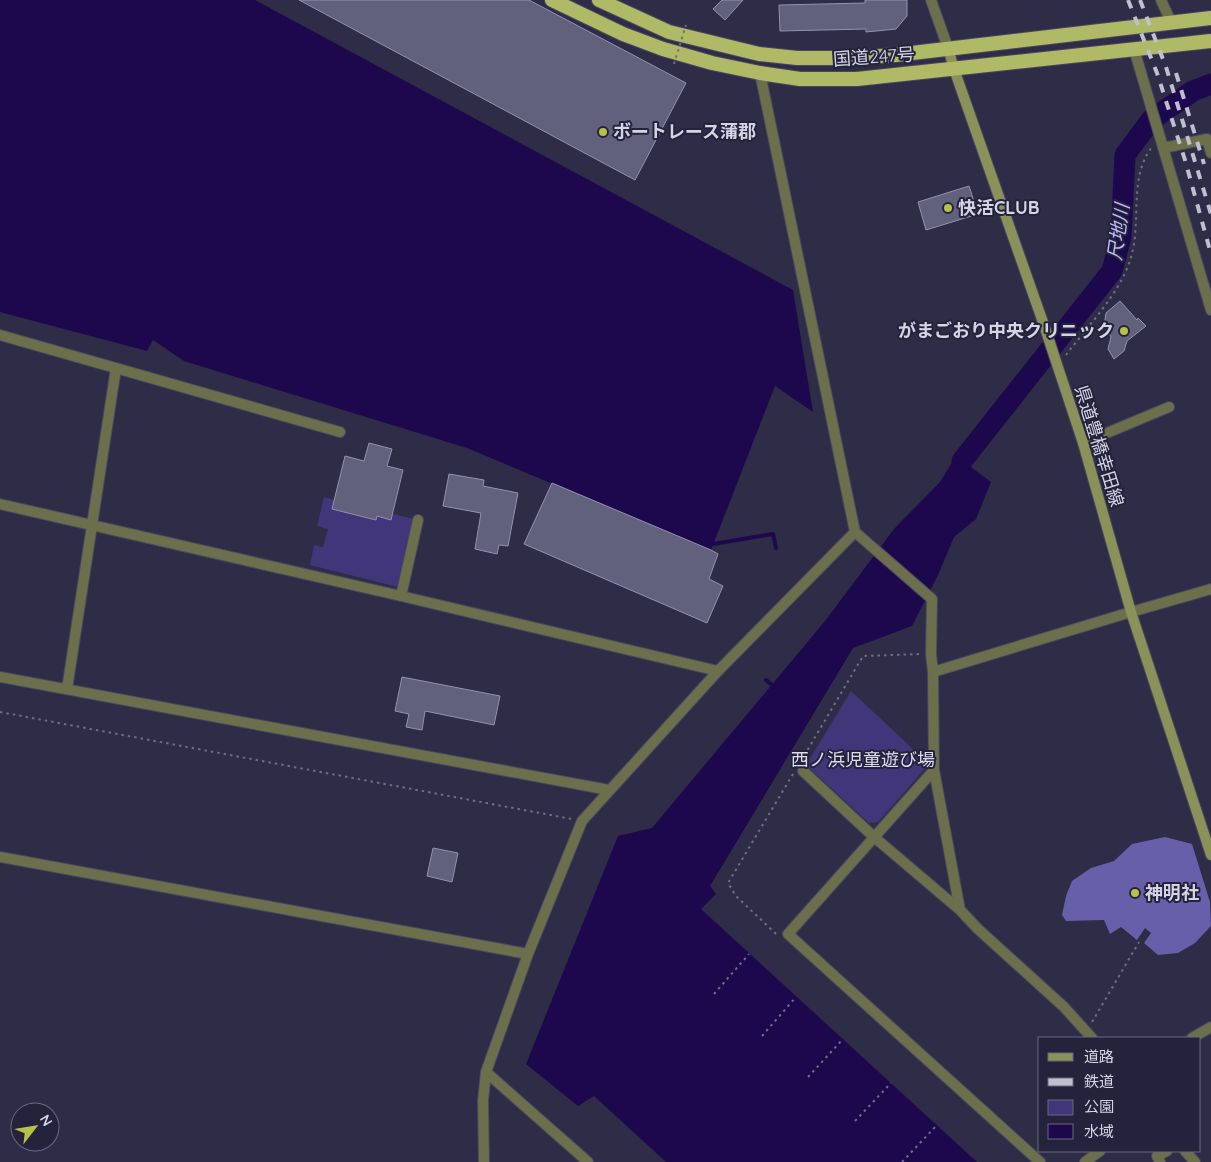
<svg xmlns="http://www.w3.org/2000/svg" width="1211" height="1162" font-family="Quicksand,'Noto Sans JP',sans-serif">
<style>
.green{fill:#403679}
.forest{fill:#675faa}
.water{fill:#1d084e}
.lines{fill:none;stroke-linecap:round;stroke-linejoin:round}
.stream{stroke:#1d084e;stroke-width:4}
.river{stroke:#1d084e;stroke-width:21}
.building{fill:#61607d;stroke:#9392b1}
.minor-casing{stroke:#49475f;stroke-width:12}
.tertiary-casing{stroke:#49475f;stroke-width:12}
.secondary-casing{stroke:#49475f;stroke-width:12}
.trunk-casing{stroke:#49475f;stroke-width:16}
.path{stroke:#6f6e85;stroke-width:2;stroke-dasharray:2.5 4;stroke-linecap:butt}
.minor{stroke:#6b6f4c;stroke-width:10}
.tertiary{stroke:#6b6f4c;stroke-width:10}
.secondary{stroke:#8b9259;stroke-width:10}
.trunk{stroke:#b0b966;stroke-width:14}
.rail{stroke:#bfbfd1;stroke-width:4;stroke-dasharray:9 9;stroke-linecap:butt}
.path-bridge{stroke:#6f6e85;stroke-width:2;stroke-dasharray:2.5 4;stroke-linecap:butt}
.poi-dot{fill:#b7c148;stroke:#25223c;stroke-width:2}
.labels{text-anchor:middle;stroke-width:4;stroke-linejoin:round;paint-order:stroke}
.street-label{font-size:18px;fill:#d4d4e5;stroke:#25223c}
.poi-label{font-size:18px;font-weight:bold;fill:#d4d4e5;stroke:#25223c;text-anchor:start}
.park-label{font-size:18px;fill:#dcdcf1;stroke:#25223c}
.water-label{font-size:19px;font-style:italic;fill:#bfbcfb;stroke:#25223c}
</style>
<rect width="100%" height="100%" fill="#2e2c46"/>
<path class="green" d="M324 497 418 520 404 581 398 587 310 565 314 545 323 547 328 529 317 526Z
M851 691 929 764 878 822 869 823 806 765Z"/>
<path class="forest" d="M1165 837 1192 844 1210 902 1211 926 1195 943 1178 953 1158 955 1144 943 1151 933 1145 928 1137 940 1121 927 1110 934 1104 920 1066 921 1062 915 1066 896 1072 881 1091 868 1114 861 1132 844Z"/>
<path class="water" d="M0 0H255L793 290 813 412 775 386 711 550 467 448 184 361 153 340 147 351 0 312Z
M956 456 991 482 976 519 954 537 938 575 912 626 853 648 710 886 716 894 701 909 977 1162H666L594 1096 578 1106 526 1064 618 836 652 828 825 621 894 529 940 482Z"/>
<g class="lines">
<path class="stream" d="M709 542 713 544 773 534 776 548
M766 680 772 685"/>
<path class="river" d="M962 461 1112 271 1121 237 1125 155 1151 120 1193 91 1211 84"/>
</g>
<path class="building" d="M299 0H529L686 83 635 180Z
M722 0H743L725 20 713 9Z
M865 0H907V16L896 29 866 32V29L780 31 779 5 865 3Z
M969 186 978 214 926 230 918 202Z
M1120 301 1137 320 1138 318 1146 326 1127 341 1124 351 1114 359 1108 349 1111 337 1104 326 1106 313Z
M369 443 392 449 387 466 403 470 391 520 377 516 376 520 332 509 345 456 364 461Z
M449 474 484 480 483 486 518 493 508 546 499 545 497 554 475 549 481 513 443 506Z
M552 483 711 550 718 554 709 579 723 586 707 623 524 544Z
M402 677 500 696 494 725 425 711 422 730 406 727 409 714 395 711Z
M433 848 458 853 452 882 427 876Z"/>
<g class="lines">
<defs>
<path id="minor" d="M1161 0 1171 22
M1134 49 1211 310
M760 73 855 532 932 599 931 654 933 672 934 770 960 910 978 929 1064 1007 1092 1038
M1163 148 1207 139 1211 153
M0 335 340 432
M1083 443 1169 407
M0 504 401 596 718 671
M401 596 418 520
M933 672 1131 612
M0 677 609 790
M67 689 116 368
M934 770 788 934 1040 1162
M803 771 874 837 960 910
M0 857 528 954
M1192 1038 1211 1027
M486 1072 588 1162
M1185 1151 1195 1162
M1085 1162 1100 1151
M1160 1162 1157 1156 1167 1151"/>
<path id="tertiary" d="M931 0 948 48
M1131 612 1211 589
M484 1162 483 1101 486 1072 528 954 582 821 718 671 855 532"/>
<path id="secondary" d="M948 48 954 69 1045 328 1083 443 1131 612 1211 855"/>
<path id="trunk" d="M552 0 623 34 663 49 712 63 760 73 800 79H857L1211 41
M599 0 669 32 759 54 797 58H854L895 55 1211 18"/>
</defs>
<use href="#minor" class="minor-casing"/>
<use href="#tertiary" class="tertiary-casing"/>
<use href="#secondary" class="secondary-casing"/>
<use href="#trunk" class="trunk-casing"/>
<path class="path" d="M1066 355C1087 327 1122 291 1131 257 1142 221 1128 178 1152 147
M0 712 572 819
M801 761 863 656 921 654
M776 934 736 896 728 883 793 774
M714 994 749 954
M1092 1022 1139 942
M762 1036 796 997
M808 1077 843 1039
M855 1121 891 1083
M902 1162 937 1125"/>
<use href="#minor" class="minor"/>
<use href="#tertiary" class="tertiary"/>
<use href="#secondary" class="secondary"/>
<use href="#trunk" class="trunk"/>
<path class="rail" d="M1128 0 1157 73 1185 160 1211 254
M1140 0 1166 67 1211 214
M1176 73 1204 164"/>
<path class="path-bridge" d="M674 64 686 25"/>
</g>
<g class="poi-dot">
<circle cx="603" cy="132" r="5"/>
<circle cx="948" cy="208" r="5"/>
<circle cx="1124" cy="331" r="5"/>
<circle cx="1135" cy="893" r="5"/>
</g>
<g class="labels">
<g class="street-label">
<text transform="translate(874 57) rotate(-4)" y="6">国道247号</text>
<text transform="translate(1099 446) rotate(73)" y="6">県道豊橋幸田線</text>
</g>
<g class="poi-label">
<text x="613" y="138">ボートレース蒲郡</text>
<text x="958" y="214">快活CLUB</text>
<text x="1114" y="337" text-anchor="end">がまごおり中央クリニック</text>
<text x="1145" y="899">神明社</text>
</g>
<g class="park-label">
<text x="863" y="766">西ノ浜児童遊び場</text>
</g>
<g class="water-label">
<text transform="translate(1118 232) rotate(-82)" y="7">尺地川</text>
</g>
</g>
<rect x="1038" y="1037" width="162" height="115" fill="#25223c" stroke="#6b6980"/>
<rect x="1048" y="1053" width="25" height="8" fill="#8b9259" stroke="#6b6980"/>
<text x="1084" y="1062" font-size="15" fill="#d4d4e5">道路</text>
<rect x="1048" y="1078" width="25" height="8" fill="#bfbfd1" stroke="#6b6980"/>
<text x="1084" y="1087" font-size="15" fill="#d4d4e5">鉄道</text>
<rect x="1048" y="1100" width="25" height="15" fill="#403679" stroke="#6b6980"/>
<text x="1084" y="1112" font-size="15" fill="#d4d4e5">公園</text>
<rect x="1048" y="1124" width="25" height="15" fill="#1d084e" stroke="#6b6980"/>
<text x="1084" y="1137" font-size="15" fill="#d4d4e5">水域</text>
<g transform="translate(35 1127) rotate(59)"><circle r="24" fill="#25223c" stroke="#6b6980"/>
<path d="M0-4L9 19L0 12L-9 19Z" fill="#b7c148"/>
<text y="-8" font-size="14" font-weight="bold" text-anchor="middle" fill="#d4d4e5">N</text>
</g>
</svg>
